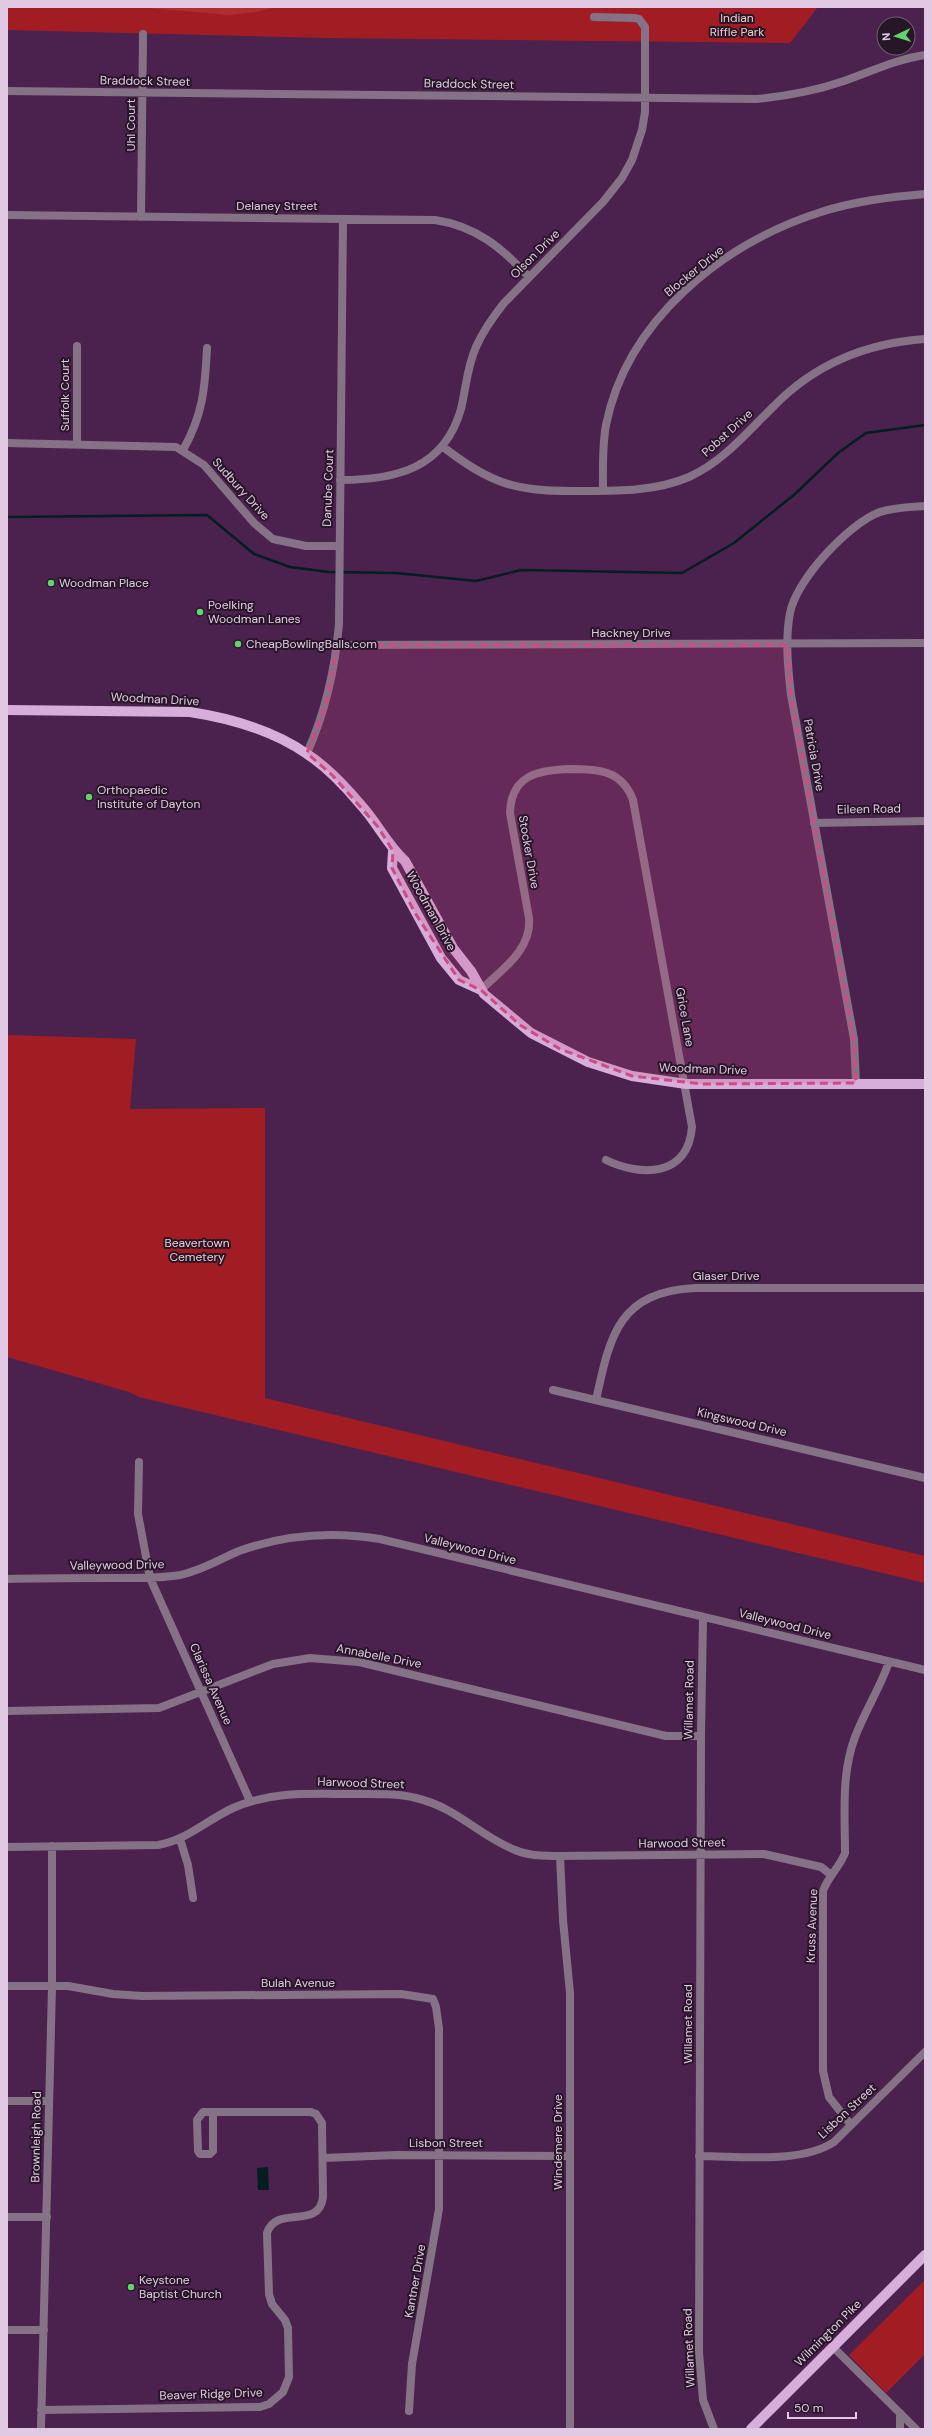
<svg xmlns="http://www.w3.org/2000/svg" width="932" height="2436" font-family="'DM Sans',sans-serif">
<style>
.green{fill:#a11d23}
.forest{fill:#b02c2e}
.water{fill:#031e21}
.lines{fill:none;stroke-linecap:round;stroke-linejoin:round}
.stream{stroke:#031e21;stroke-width:2.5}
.street{stroke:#867287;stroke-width:8}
.primary{stroke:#d7add9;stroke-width:10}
.marked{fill:#cc4d84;fill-opacity:0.2;stroke:#cc4d84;stroke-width:3;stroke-dasharray:8 5;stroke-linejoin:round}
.poi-dot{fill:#61d56a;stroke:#271528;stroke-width:1.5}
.labels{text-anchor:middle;stroke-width:4;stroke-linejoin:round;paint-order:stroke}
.park-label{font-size:12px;fill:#efccc8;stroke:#271528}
.street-label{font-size:12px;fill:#e2c9e3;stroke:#271528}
.poi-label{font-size:12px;fill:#e2c9e3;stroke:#271528;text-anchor:start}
</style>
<rect width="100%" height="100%" fill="#4b224e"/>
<path class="green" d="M7 7H818L790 43 328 38 7 30Z
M7 1035 136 1039 130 1109 265 1108V1398L925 1556V1583L139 1397 129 1392 7 1357Z
M925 2280V2354L886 2393 849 2355Z"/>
<path class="forest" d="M136 7H276L256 12 229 15Z"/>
<path class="water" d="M268 2167 269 2190H258L257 2168Z"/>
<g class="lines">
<path class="stream" d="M7 517 207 515 254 554 290 567 329 572 396 573 476 581 521 570 682 573 734 543 795 494 838 453 866 433 925 425"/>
<path class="street" d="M7 91 757 99C787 96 815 91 844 81 870 72 897 59 925 55
M7 215 435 220C476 226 502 248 529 277
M141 217 143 34
M7 443 176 447 204 465 254 523 273 539 306 546H338
M77 443V346
M442 446C490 484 517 492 578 491 615 491 654 492 689 477 724 461 747 432 774 406 815 364 867 343 925 339
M183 450C203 415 205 388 207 348
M340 480C395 480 444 469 461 409 466 388 467 367 476 347 483 331 493 317 504 303L603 202 622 178 632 160 642 130 645 112V27L639 19 634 18 594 17
M603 491C603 469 602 447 606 425 627 320 723 243 821 212 855 201 890 197 925 194
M337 645 925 643
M307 753C326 711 335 670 339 624L343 219
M814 823 925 821
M481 990C501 970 532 950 529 918L510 813C511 775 538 770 570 769 598 769 622 770 633 800L692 1127C688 1177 641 1177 606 1160
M856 1083 854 1039 791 695C788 669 785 639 790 613 796 580 849 523 880 512 895 507 910 507 925 506
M553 1390 925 1478
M596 1400C610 1336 618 1292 695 1288H925
M139 1462 138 1514 150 1578 250 1801
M7 1579C40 1578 74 1578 107 1578 132 1578 156 1579 180 1575 201 1571 220 1559 239 1551 286 1534 331 1531 380 1539L925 1670
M703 1617 701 1736 699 2352 703 2400 714 2429
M7 1711 159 1708 273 1664 310 1658 359 1662 666 1736H701
M180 1839 188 1865 193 1898
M7 1847 158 1845C187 1840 207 1820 233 1808 271 1791 310 1794 350 1794 372 1794 395 1793 416 1798 458 1808 479 1836 515 1850 529 1856 545 1856 560 1856L764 1854 821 1867 830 1874
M560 1856 563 1920 570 1993V2429
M7 1986H68L113 1994 142 1996 401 1994 433 1999 436 2007 439 2029V2209L412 2364 409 2411
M7 2101H49
M851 2125 829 2097 823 2071V1891C828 1876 840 1867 845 1853 845 1815 841 1774 855 1737 865 1711 880 1688 889 1662
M699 2156C739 2156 801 2164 834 2142L925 2052
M323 2158 396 2155 570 2156
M7 2217H47
M7 2330H44
M833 2347 916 2429
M41 2410 260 2407 269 2404 283 2392 289 2377 288 2328 285 2320 272 2304 269 2294 267 2233C276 2204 319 2231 323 2197L322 2123 316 2114 311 2112H203L197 2120 198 2151 200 2154H210L213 2151V2112
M900 2413V2429
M41 2429 52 1987V1846"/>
<path class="primary" d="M7 710 190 712C229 718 274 731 307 754 327 767 345 786 360 804 377 822 387 845 405 861L453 948 471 971 484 994 531 1033 588 1062 632 1076 686 1084H925
M393 851 392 868 441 958 459 980 481 990
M751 2429 925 2255"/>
</g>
<path class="marked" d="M337 645H788L791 695 854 1039 856 1083 702 1084 632 1076 560 1049 520 1025 481 990 459 980 415 913 392 868 393 851 378 827 333 776 307 753 327 701Z"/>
<g class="poi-dot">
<circle cx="51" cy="583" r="4"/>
<circle cx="200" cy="612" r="4"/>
<circle cx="238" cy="644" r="4"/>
<circle cx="89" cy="797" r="4"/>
<circle cx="131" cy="2287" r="4"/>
</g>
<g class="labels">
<g class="park-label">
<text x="737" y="22">Indian<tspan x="737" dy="14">Riffle Park</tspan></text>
<text x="197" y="1247">Beavertown<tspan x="197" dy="14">Cemetery</tspan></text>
</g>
<g class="street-label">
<text transform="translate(145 81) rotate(1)" y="4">Braddock Street</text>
<text transform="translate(469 84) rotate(1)" y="4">Braddock Street</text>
<text transform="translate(131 125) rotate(-90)" y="4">Uhl Court</text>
<text x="277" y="210">Delaney Street</text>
<text transform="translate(535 254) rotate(-45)" y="4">Olson Drive</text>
<text transform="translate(694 271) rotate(-39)" y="4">Blocker Drive</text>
<text transform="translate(65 395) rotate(-90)" y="4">Suffolk Court</text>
<text transform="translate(727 433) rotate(-42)" y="4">Pobst Drive</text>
<text transform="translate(328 488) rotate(-88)" y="4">Danube Court</text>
<text transform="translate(241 489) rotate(48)" y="4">Sudbury Drive</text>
<text x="631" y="637">Hackney Drive</text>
<text transform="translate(155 699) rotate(3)" y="4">Woodman Drive</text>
<text transform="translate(814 755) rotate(80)" y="4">Patricia Drive</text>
<text transform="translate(869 809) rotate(-1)" y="4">Eileen Road</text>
<text transform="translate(529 852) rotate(80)" y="4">Stocker Drive</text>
<text transform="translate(431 911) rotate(61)" y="4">Woodman Drive</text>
<text transform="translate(685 1017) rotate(80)" y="4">Grice Lane</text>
<text transform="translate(703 1069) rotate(2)" y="4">Woodman Drive</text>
<text x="726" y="1280">Glaser Drive</text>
<text transform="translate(742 1422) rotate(13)" y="4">Kingswood Drive</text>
<text transform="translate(470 1549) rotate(14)" y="4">Valleywood Drive</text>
<text transform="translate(117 1565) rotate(-1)" y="4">Valleywood Drive</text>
<text transform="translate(785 1624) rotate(14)" y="4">Valleywood Drive</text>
<text transform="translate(379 1656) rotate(11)" y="4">Annabelle Drive</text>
<text transform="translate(211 1684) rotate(66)" y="4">Clarissa Avenue</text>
<text transform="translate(689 1700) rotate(-89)" y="4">Willamet Road</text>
<text transform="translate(361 1783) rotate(2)" y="4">Harwood Street</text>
<text transform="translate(682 1843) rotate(-1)" y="4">Harwood Street</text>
<text transform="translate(812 1926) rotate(-88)" y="4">Kruss Avenue</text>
<text x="298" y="1987">Bulah Avenue</text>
<text transform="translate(688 2024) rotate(-90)" y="4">Willamet Road</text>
<text transform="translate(847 2111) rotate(-43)" y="4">Lisbon Street</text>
<text transform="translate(36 2137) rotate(-89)" y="4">Brownleigh Road</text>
<text transform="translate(558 2142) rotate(-90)" y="4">Windemere Drive</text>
<text x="446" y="2147">Lisbon Street</text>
<text transform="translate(415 2281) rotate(-80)" y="4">Kantner Drive</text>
<text transform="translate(828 2333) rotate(-45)" y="4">Wilmington Pike</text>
<text transform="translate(689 2348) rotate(-92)" y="4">Willamet Road</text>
<text transform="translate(211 2394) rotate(-2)" y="4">Beaver Ridge Drive</text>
</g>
<g class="poi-label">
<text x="59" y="587">Woodman Place</text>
<text x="208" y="609">Poelking<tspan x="208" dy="14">Woodman Lanes</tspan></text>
<text x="246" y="648">CheapBowlingBalls.com</text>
<text x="97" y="794">Orthopaedic<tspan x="97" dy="14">Institute of Dayton</tspan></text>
<text x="139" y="2284">Keystone<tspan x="139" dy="14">Baptist Church</tspan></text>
</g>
</g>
<rect width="932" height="2436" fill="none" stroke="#e2c9e3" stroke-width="16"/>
<g transform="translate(896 36) rotate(266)"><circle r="19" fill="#271528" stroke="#725d73"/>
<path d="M0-3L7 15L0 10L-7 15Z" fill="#61d56a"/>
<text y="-6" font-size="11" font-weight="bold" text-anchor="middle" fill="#e2c9e3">N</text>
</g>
<path d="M788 2412v6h68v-6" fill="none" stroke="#e2c9e3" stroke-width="2"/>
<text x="794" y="2412" font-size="12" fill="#e2c9e3" stroke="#271528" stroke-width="3" paint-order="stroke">50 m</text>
</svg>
